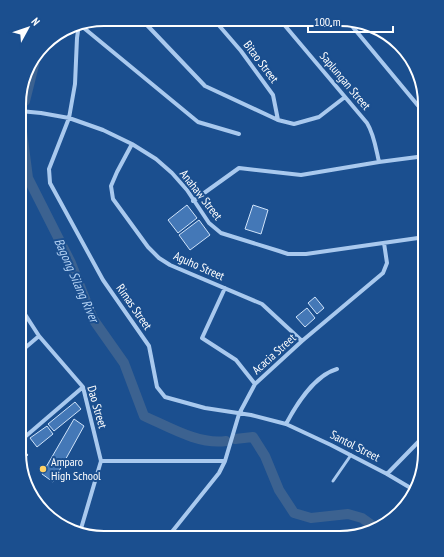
<svg xmlns="http://www.w3.org/2000/svg" width="444" height="557" font-family="'PT Sans Narrow',sans-serif">
<style>
.lines{fill:none;stroke-linecap:round;stroke-linejoin:round}
.river{stroke:#3c6290;stroke-width:10}
.building{fill:#4478b7;stroke:#cfe3fa}
.service{stroke:#a9c9ee;stroke-width:3}
.minor{stroke:#a9c9ee;stroke-width:4}
.poi-dot{fill:#ffd166;stroke:#1b4f8f;stroke-width:1.5}
.labels{text-anchor:middle;stroke-width:4;stroke-linejoin:round;paint-order:stroke}
.street-label{font-size:12px;fill:#fff;stroke:#1b4f8f}
.poi-label{font-size:12px;fill:#fff;stroke:#1b4f8f;text-anchor:start}
.water-label{font-size:13px;font-style:italic;fill:#b5d3f5;stroke:#1b4f8f}
.rim{fill:none;stroke:#fff;stroke-width:2}
</style>
<rect width="100%" height="100%" fill="#1b4f8f"/>
<g class="lines">
<path class="river" d="M25 101 37 53
M21 124 28 178 71 263 93 319 124 363 144 416C169 427 199 445 226 441
M235 439 253 437 265 456 279 490 294 513 311 518 348 514 362 518 376 528"/>
</g>
<path class="building" d="M187 205 197 218 178 233 168 220Z
M253 205 268 210 261 234 245 229Z
M199 220 210 235 190 250 179 235Z
M315 297 324 308 317 314 308 303Z
M307 308 315 318 305 327 296 317Z
M75 402 81 409 54 431 48 424Z
M74 419 84 426 53 482 42 474Z
M47 426 53 434 37 447 30 438Z
M21 447 28 455 21 461 19 449Z"/>
<g class="lines">
<path class="service" d="M333 481 351 455"/>
<path class="minor" d="M347 20 425 114
M281 21 367 123C374 134 376 149 379 162
M216 22 241 51 273 95 278 120
M145 23 205 86 278 120 294 124 319 117 345 97
M79 24 77 38 75 84 69 118 49 169 50 183 103 280 149 346 157 387 165 397 205 408 251 415 286 424 331 445 387 474 414 490
M79 24 198 122 239 134
M20 111 41 113 69 118 103 130 132 144 156 159 172 173 187 190 209 223 221 233 279 251 288 254H306L425 237
M132 144 117 172 111 186 113 199 148 247 159 258 170 265 262 304 302 341
M193 201 239 168 301 175 379 162 425 156
M225 288 202 338 236 360 255 384
M19 305 39 336 83 387 101 461 80 532
M19 353 39 336
M286 424C296 405 315 375 337 369
M19 442 83 387
M101 461H225
M387 474 425 435
M167 538 219 473 225 461 239 414 255 384 302 341 383 273 387 263 384 243"/>
</g>
<circle class="poi-dot" cx="43" cy="469" r="4"/>
<g class="labels">
<g class="street-label">
<text transform="translate(261 62) rotate(53)" y="4">Bitao Street</text>
<text transform="translate(345 81) rotate(50)" y="4">Saplungan Street</text>
<text transform="translate(201 195) rotate(52)" y="4">Anahaw Street</text>
<text transform="translate(199 266) rotate(24)" y="4">Aguho Street</text>
<text transform="translate(134 307) rotate(55)" y="4">Rimas Street</text>
<text transform="translate(274 354) rotate(-42)" y="4">Acacia Street</text>
<text transform="translate(97 407) rotate(74)" y="4">Dao Street</text>
<text transform="translate(355 446) rotate(27)" y="4">Santol Street</text>
</g>
<g class="poi-label">
<text x="51" y="466">Amparo<tspan x="51" dy="14">High School</tspan></text>
</g>
<g class="water-label">
<text transform="translate(77 280) rotate(66)" y="5">Bagong Silang River</text>
</g>
</g>
<path d="M0 0H444V557H0ZM104 26H340A78 78 0 0 1 418 104V453A78 78 0 0 1 340 531H104A78 78 0 0 1 26 453V104A78 78 0 0 1 104 26Z" fill="#1b4f8f" fill-rule="evenodd"/>
<path class="rim" d="M104 26H340A78 78 0 0 1 418 104V453A78 78 0 0 1 340 531H104A78 78 0 0 1 26 453V104A78 78 0 0 1 104 26Z"/>
<g transform="translate(28 28) rotate(50)" stroke="#1b4f8f" stroke-width="3" paint-order="stroke">
<path d="M0-3L7 15L0 10L-7 15Z" fill="#ffffff"/>
<text y="-6" font-size="11" font-weight="bold" text-anchor="middle" fill="#ffffff">N</text>
</g>
<path d="M308 26v6h85v-6" fill="none" stroke="#ffffff" stroke-width="2"/>
<text x="314" y="26" font-size="12" fill="#ffffff" stroke="#1b4f8f" stroke-width="3" paint-order="stroke">100 m</text>
</svg>
